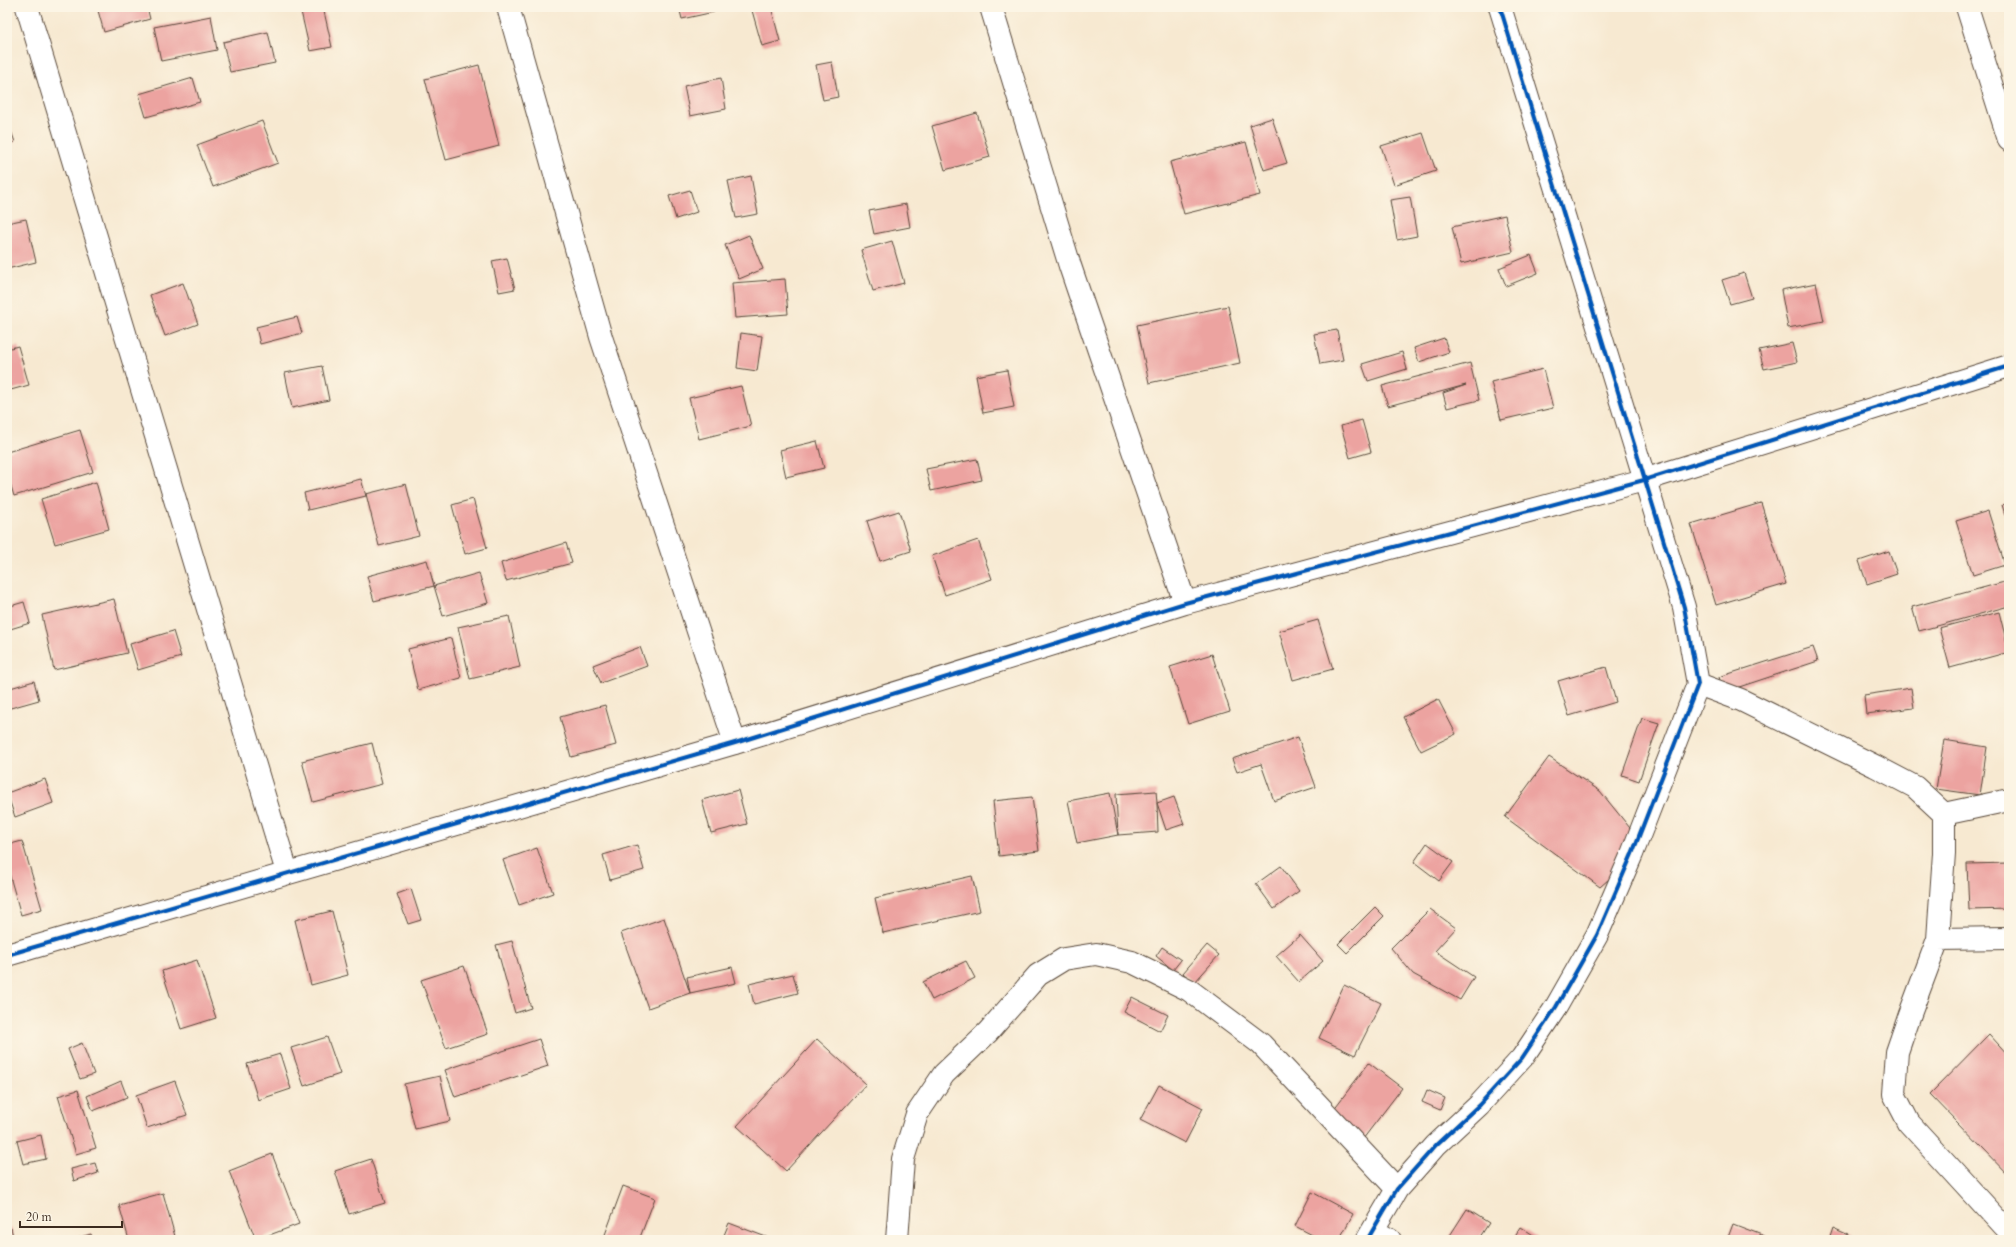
<svg xmlns="http://www.w3.org/2000/svg" width="2016" height="1247" font-family="Cardo,serif">
<style>
.building{fill:#eca3a0}
.lines{fill:none;stroke-linecap:round;stroke-linejoin:round}
.street-casing{stroke:#574739;stroke-width:24}
.street{stroke:#fff;stroke-width:22}
.cycleway-casing{stroke:#fcf5e5;stroke-width:6}
.cycleway{stroke:#0057b8;stroke-width:4}
</style>
<rect width="100%" height="100%" fill="#fcf5e5"/>
<filter id="ink" filterUnits="userSpaceOnUse"><feTurbulence type="fractalNoise" baseFrequency=".025" numOctaves="2"/><feDisplacementMap in="SourceGraphic" scale="8" xChannelSelector="R" yChannelSelector="G"/><feConvolveMatrix kernelMatrix="1 2 1 2 8 2 1 2 1" color-interpolation-filters="sRGB"/></filter>
<filter id="wash" filterUnits="userSpaceOnUse"><feTurbulence type="fractalNoise" baseFrequency=".012" numOctaves="4" result="noise"/><feDisplacementMap in="SourceGraphic" scale="16" xChannelSelector="R" yChannelSelector="G"/><feGaussianBlur stdDeviation="0.9" result="paint"/><feColorMatrix in="noise" values="0 0 0 0 0 0 0 0 0 0 0 0 0 0 0 0 0 1.4 0 .05"/><feComposite in="paint" operator="in"/></filter>
<g filter="url(#wash)">
<rect width="100%" height="100%" fill="#f7e9d1"/>
<g id="blocks">
<path class="building" d="M97 7H147L150 19 104 32Z
M300 7H323L332 47 310 51Z
M679 7H713L714 12 682 19Z
M751 7H771L780 41 762 46Z
M211 16 217 50 161 61 154 27Z
M268 32 275 63 230 72 223 42Z
M832 62 838 97 823 100 816 65Z
M479 65 499 146 446 160 425 79Z
M193 78 200 102 146 117 139 94Z
M721 78 726 109 690 116 684 86Z
M977 113 990 157 945 170 932 126Z
M1272 118 1287 163 1264 170 1250 125Z
M7 120 15 142 7 144Z
M262 121 278 163 213 187 197 145Z
M1423 133 1436 171 1394 185 1381 146Z
M1246 142 1260 195 1184 214 1170 162Z
M751 176 758 214 736 218 728 181Z
M690 190 697 212 676 219 669 196Z
M1410 197 1417 236 1397 240 1390 200Z
M906 204 910 227 874 234 869 211Z
M1505 215 1513 252 1461 264 1452 227Z
M26 219 36 262 7 269V223Z
M749 235 763 269 739 279 725 245Z
M892 241 904 283 873 291 861 250Z
M1531 255 1538 273 1506 286 1499 268Z
M507 258 515 289 499 292 492 261Z
M1744 273 1752 298 1730 304 1722 280Z
M785 279 788 314 735 318 732 283Z
M183 283 198 324 165 336 150 295Z
M1816 283 1824 321 1788 328 1781 290Z
M1228 306 1240 363 1149 383 1137 325Z
M297 317 302 333 260 344 256 327Z
M1337 330 1343 360 1320 364 1314 334Z
M741 333 762 336 757 371 737 368Z
M1444 338 1449 352 1419 362 1414 348Z
M1792 343 1797 362 1764 369 1759 350Z
M18 346 29 385 7 391V349Z
M1402 352 1407 369 1368 381 1362 364Z
M1470 363 1479 400 1447 408 1443 393 1466 385 1388 406 1382 386Z
M322 366 329 400 292 408 285 373Z
M1543 369 1553 408 1501 420 1491 382Z
M1007 370 1014 407 983 413 976 376Z
M741 386 751 426 699 439 689 398Z
M1362 420 1371 452 1350 458 1341 426Z
M80 430 93 472 14 496 7 473V452Z
M817 441 824 468 786 477 780 450Z
M977 459 982 480 931 491 926 469Z
M361 479 366 496 308 510 304 493Z
M96 482 109 529 55 544 41 499Z
M406 484 419 536 379 546 366 494Z
M473 499 487 548 465 554 452 505Z
M1761 503 1786 584 1716 605 1691 524Z
M2009 503V527L2002 505Z
M899 511 911 551 880 561 867 521Z
M1988 511 2005 565 1973 575 1956 521Z
M978 540 992 579 945 595 932 556Z
M566 543 572 563 506 581 501 563Z
M1889 551 1897 574 1867 584 1859 561Z
M427 560 434 586 374 601 367 576Z
M479 573 488 603 443 616 434 586Z
M2008 581 2009 606 1919 631 1912 607Z
M114 599 127 653 54 670 42 615Z
M24 602 30 623 7 630V607Z
M1999 612 2009 652 1950 668 1939 628Z
M509 616 520 667 470 679 458 627Z
M1318 620 1333 669 1293 680 1279 631Z
M173 631 181 657 138 670 130 644Z
M451 638 461 678 418 690 408 649Z
M640 647 647 666 601 683 593 665Z
M1813 647 1818 661 1724 692 1719 677Z
M1212 654 1230 711 1188 724 1170 667Z
M1606 667 1616 702 1569 716 1558 681Z
M34 681 39 700 7 709V689Z
M1911 688 1914 708 1866 714 1864 695Z
M1438 699 1456 734 1421 751 1403 717Z
M605 705 616 745 571 757 560 717Z
M1642 718 1659 723 1639 781 1622 775Z
M1298 737 1316 787 1274 801 1261 764 1237 772 1232 759Z
M1944 740 1987 747 1980 795 1936 789Z
M372 743 382 784 313 802 302 761Z
M1549 757 1600 791 1634 833 1618 871 1600 887 1505 817Z
M45 779 53 803 15 817 7 793Z
M738 790 747 824 711 833 702 800Z
M1156 791 1157 803 1174 797 1184 824 1166 830 1157 803 1158 832 1118 835 1116 794Z
M1110 793 1118 835 1077 843 1068 801Z
M1032 797 1039 851 999 856 993 801Z
M22 841 42 909 21 915 7 866V845Z
M1427 843 1453 862 1439 881 1414 862Z
M637 845 644 870 610 880 603 855Z
M537 848 553 893 519 905 503 860Z
M2009 863V909L1969 910 1967 864Z
M1281 866 1299 891 1274 909 1256 884Z
M972 876 980 911 883 933 875 898Z
M411 889 421 920 408 924 397 894Z
M1375 907 1384 916 1347 953 1338 944Z
M1430 909 1456 928 1435 951 1474 977 1460 1000 1413 974 1391 948Z
M332 911 348 975 311 985 295 920Z
M664 918 690 993 648 1008 621 933Z
M1300 935 1323 961 1299 982 1276 956Z
M512 941 531 1008 515 1013 496 945Z
M1207 945 1219 955 1194 983 1183 973Z
M1162 947 1181 960 1173 970 1156 956Z
M197 960 216 1018 181 1029 162 971Z
M966 961 975 978 932 1000 923 982Z
M464 966 488 1034 446 1048 421 980Z
M732 967 736 983 690 993 687 977Z
M793 974 798 993 754 1004 749 984Z
M1344 985 1381 1003 1355 1055 1319 1038Z
M1132 997 1168 1015 1160 1031 1124 1012Z
M1989 1034 2009 1056V1176L1930 1094Z
M327 1037 340 1074 304 1086 291 1048Z
M539 1039 548 1066 455 1097 445 1070Z
M817 1039 866 1084 786 1171 737 1126Z
M82 1043 94 1074 80 1079 68 1049Z
M280 1054 291 1089 258 1100 247 1064Z
M1369 1063 1402 1088 1363 1139 1330 1114Z
M440 1076 450 1121 415 1129 404 1084Z
M121 1081 127 1097 93 1111 87 1096Z
M175 1081 187 1115 147 1128 136 1095Z
M1159 1085 1203 1108 1185 1143 1140 1120Z
M78 1090 96 1148 76 1154 58 1096Z
M1427 1090 1445 1098 1440 1110 1422 1102Z
M41 1135 46 1159 23 1164 17 1141Z
M272 1154 299 1224 256 1240 229 1171Z
M371 1159 385 1203 349 1214 335 1171Z
M95 1163 98 1173 74 1181 71 1169Z
M623 1186 655 1198 639 1240H603Z
M1312 1192 1353 1214 1339 1240H1322L1295 1226Z
M163 1193 176 1240H129L119 1205Z
M1467 1209 1489 1223 1478 1240H1447Z
M729 1223 774 1240H722Z
M1733 1224 1775 1240H1727Z
M1521 1227 1541 1240H1513Z
M11 1228 14 1240H7V1229Z
M1833 1228 1849 1235 1847 1240H1829Z
M91 1234 93 1240H70Z"/>
</g>
</g>
<g filter="url(#ink)">
<use href="#blocks" fill-opacity="0" stroke="#574739" stroke-width="1"/>
<g class="lines">
<defs>
<path id="street" d="M27 7 287 872
M508 7 601 337 735 743
M991 7 1070 266 1185 603
M1967 7 2009 140
M1698 684 1741 700 1875 766 1915 787 1944 814V853L1938 939 1910 1014 1897 1052 1894 1094 1909 1123 2009 1232
M1944 814 2009 800
M1938 939 2009 938
M7 955 735 743 1185 603 1644 480 2009 366
M1373 1230 1390 1240
M897 1240 903 1159 917 1114 944 1074 988 1032 1038 975 1064 959 1096 954 1132 962 1189 990 1261 1044 1397 1189
M1367 1240 1397 1189 1436 1145 1479 1105 1522 1058 1556 1007 1597 935 1632 854 1698 684 1684 607 1500 7"/>
</defs>
<use href="#street" class="street-casing"/>
<use href="#street" class="street"/>
<defs>
<path id="cycleway" d="M7 955 735 743 1185 603 1644 480 2009 366
M1367 1240 1397 1189 1436 1145 1479 1105 1522 1058 1556 1007 1597 935 1632 854 1698 684 1684 607 1500 7"/>
</defs>
<use href="#cycleway" class="cycleway-casing"/>
<use href="#cycleway" class="cycleway"/>
</g>
</g>
<rect width="2016" height="1247" fill="none" stroke="#fcf5e5" stroke-width="24"/>
<path d="M20 1221v6h102v-6" fill="none" stroke="#3b2a1e" stroke-width="2"/>
<text x="26" y="1221" font-size="12" fill="#3b2a1e" stroke="#fcf5e5" stroke-width="3" paint-order="stroke">20 m</text>
</svg>
